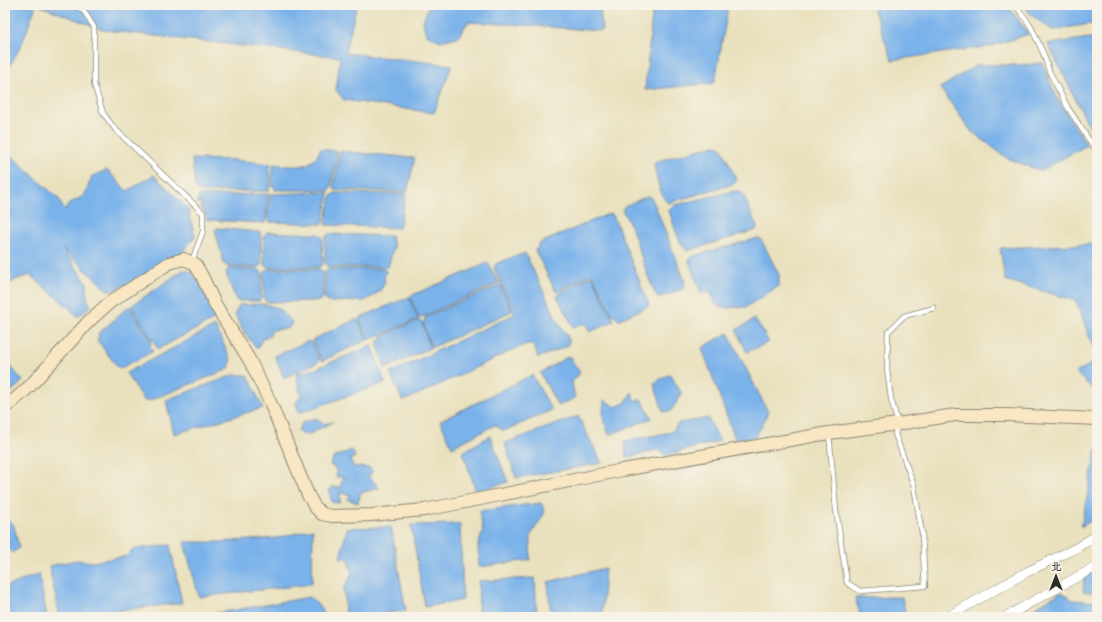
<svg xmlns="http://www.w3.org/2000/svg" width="1102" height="622" font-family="Mynerve,'LXGW WenKai TC',sans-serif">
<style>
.water{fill:#7ab2ea;stroke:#526e8a}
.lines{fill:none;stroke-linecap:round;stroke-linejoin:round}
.lane-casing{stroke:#8a8674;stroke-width:6}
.street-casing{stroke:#8a8674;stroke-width:10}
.secondary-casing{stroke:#8a8674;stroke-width:14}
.lane{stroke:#fff;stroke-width:4.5}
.street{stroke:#fff;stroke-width:9}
.secondary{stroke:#f9e7c3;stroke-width:12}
</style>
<rect width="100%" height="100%" fill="#f7f3e8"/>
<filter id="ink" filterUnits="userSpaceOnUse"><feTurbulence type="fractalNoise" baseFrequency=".025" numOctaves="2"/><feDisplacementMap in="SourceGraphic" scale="8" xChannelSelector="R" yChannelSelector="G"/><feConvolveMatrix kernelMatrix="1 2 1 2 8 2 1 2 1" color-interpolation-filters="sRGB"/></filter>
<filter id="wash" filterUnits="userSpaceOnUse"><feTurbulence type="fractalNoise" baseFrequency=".012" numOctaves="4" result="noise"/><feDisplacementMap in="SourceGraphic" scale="16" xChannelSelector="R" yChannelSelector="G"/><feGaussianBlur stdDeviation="0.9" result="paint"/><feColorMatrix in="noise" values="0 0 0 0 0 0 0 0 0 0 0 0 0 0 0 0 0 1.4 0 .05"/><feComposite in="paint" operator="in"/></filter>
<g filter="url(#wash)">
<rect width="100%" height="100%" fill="#e9e1be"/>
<path class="water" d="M5 5H36L22 44 9 67 5 78Z
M38 5H357L345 53 452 65 434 113 344 100 336 90 340 57 104 30Z
M429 5H600L602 31 494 23 468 22 458 37 440 41 426 34 423 22Z
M653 5H727V14L715 81H714V83L645 90Z
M872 5H1007L1029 34 992 46 892 60Z
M1024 5H1097V23L1052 30 1031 15Z
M1097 37V142L1048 44Z
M1042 63 1058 100 1087 145 1041 171 1007 158 971 131 940 88 977 65H1022Z
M715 145 719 146 722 148 736 179V182L733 184 668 203C660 198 656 175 654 165L655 163 661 160Z
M320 149 338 151 330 190H275V187L271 186 274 164C282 165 291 167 299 166 308 166 319 158 320 149Z
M5 150 59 199 63 208 65 210 69 204 85 195 92 176 107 170 127 191 154 175 188 209 195 236 176 260 115 290H107L63 249 87 283V298L91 306 78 317 68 307 30 275 15 280 5 287Z
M340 151 415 158 407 192 335 190V188L333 187Z
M192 159 234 160 271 164 269 191 199 192 197 189 195 187Z
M734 191 741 192 744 196 757 227 756 230 687 251C677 241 674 224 669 211L672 207 675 205Z
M329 192 323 224 270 222 267 219 270 194Z
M335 193 406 194 399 228 325 225 331 196 333 195Z
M268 194 265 223 207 220 206 215 200 207 203 206 201 203 199 204 196 200 198 199 199 196Z
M648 196H650L654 203 684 279 685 285 683 289 658 298C642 270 639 237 622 210L625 206Z
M611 214 613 215 649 305V306L618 320 615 315 613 316 592 274 556 292 535 250 538 248V244L606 215Z
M217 228 259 232 261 233V265L259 267H228L224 264 215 230Z
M267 232 318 234 322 237 323 264 319 267H267L264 263V236Z
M329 234 392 236 391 239 394 246 388 267H328L325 263V237Z
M758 238 761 239 779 275V286L746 307 722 308 715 304 714 299 709 291 701 293 689 261 690 257Z
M1097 244V358L1076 301 1005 280 1000 248Z
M525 253 560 326 567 335 569 342 567 346 538 358 534 347 532 344H526L406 400H402L390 373 515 314 495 270 494 266 497 263Z
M488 263 499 283 419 318 410 296Z
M228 269H258L262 272 261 299 259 301H238L236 300 226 273Z
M268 269H320L323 272V298L319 301 266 302 264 298V273Z
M328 269H384L387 273 384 276C388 288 373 297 364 301L328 302 325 298V272Z
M183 270C185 270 187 270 189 271 199 276 209 305 215 316V319L158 349 131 306Z
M592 276 614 321 590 332 585 323 573 327 557 296 560 295V292Z
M500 285 512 311 431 348 423 322 425 321V317Z
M409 297 418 319 368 340 360 320 361 317Z
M264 304 278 308 292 322 289 328 272 330 270 336 263 338 257 349 242 329 235 314 239 305Z
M129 306 151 340 150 347 152 349V352L119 369 97 340 99 337 98 334Z
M356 319 359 321 367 340 322 361 312 340Z
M755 319 769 342 747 352 736 330Z
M419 320 422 322 430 348 385 369 377 342 383 339 382 336Z
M215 326 231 360 229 369 145 402 126 373Z
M728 333 768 412 756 437 736 441 702 348Z
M308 341 311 342 320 360 318 362 284 378 275 356Z
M372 345 385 383 299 413 296 403 301 396 296 374 315 369Z
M569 356 580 373 572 382 575 398 558 406 540 373Z
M5 360 23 381 5 397Z
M1097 360V393L1076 373Z
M670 374 682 394 670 412 663 411 654 383Z
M234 375H248L263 408 174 434 166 400Z
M532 375 552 410 504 431 495 425 452 447 440 421Z
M632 392 634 400H642L652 418 609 435 603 415 604 400 616 407 625 403Z
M578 416 602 463 516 478 505 443Z
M317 418 323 424 333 422 307 435 301 434 298 431 303 422Z
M708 418 720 441 666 455 657 450 626 458 625 441 672 432 679 423Z
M490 436 508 482 476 492 463 452Z
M1097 446V517L1081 527Z
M352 450 355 457 350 460 354 467 370 468 373 472 368 476 375 483 379 488C373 489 367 492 361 492L358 503 347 499 351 495 340 493V503L332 502 329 492 332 487H340L343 477H336V469L330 465 334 457Z
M541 503 545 512 531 535 530 560 479 567 478 545 483 531 479 511Z
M5 518 14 525 19 548 12 553 8 549H5Z
M460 524 463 600 425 607 411 525Z
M391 527 406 611 360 617H345L344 588 352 574 348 558H340L347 528Z
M313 529 312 584 199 597 184 542H221L277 538Z
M170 545 182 603 60 617 49 566 77 560 92 562 127 556 134 549Z
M605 568 602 617H551L548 582Z
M1097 569V592H1083L1084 578Z
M39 574 47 617H5V587Z
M535 578 537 617H478L479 581Z
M1061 592 1073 600 1097 602V617H1019Z
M310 597 323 610V617H195Z
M902 597 906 617H861L855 598Z"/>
</g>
<g filter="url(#ink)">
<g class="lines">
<defs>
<path id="lane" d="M72 5 83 10 94 27V84L103 113 115 129 203 213V231L192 261
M1015 5 1026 19 1032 29 1044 55 1049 71 1068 108 1097 152
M829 433 836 510 847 583 860 591 925 586 922 534 914 486 895 434 898 424 891 399 887 369 888 332 904 316 934 308"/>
<path id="street" d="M947 617 1027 572 1076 548 1097 535
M1005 617 1097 566"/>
<path id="secondary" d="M5 407 12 402 30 386 89 321 109 303 169 263 184 259 195 264 202 276 215 304 250 361 270 402 308 495 315 507 322 514 332 516 371 515 424 510 485 498 623 470 829 433 898 424 955 415H1007L1097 419"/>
</defs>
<use href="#lane" class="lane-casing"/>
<use href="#street" class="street-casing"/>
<use href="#secondary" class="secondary-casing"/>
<use href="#lane" class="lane"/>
<use href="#street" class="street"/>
<use href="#secondary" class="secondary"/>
</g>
</g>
<rect width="1102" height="622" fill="none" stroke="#f7f3e8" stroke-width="20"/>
<g transform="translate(1056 576)" stroke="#f7f3e8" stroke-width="3" paint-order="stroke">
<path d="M0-3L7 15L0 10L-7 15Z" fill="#2b2b2b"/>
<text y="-6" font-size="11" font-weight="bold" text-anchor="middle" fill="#2b2b2b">北</text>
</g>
</svg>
